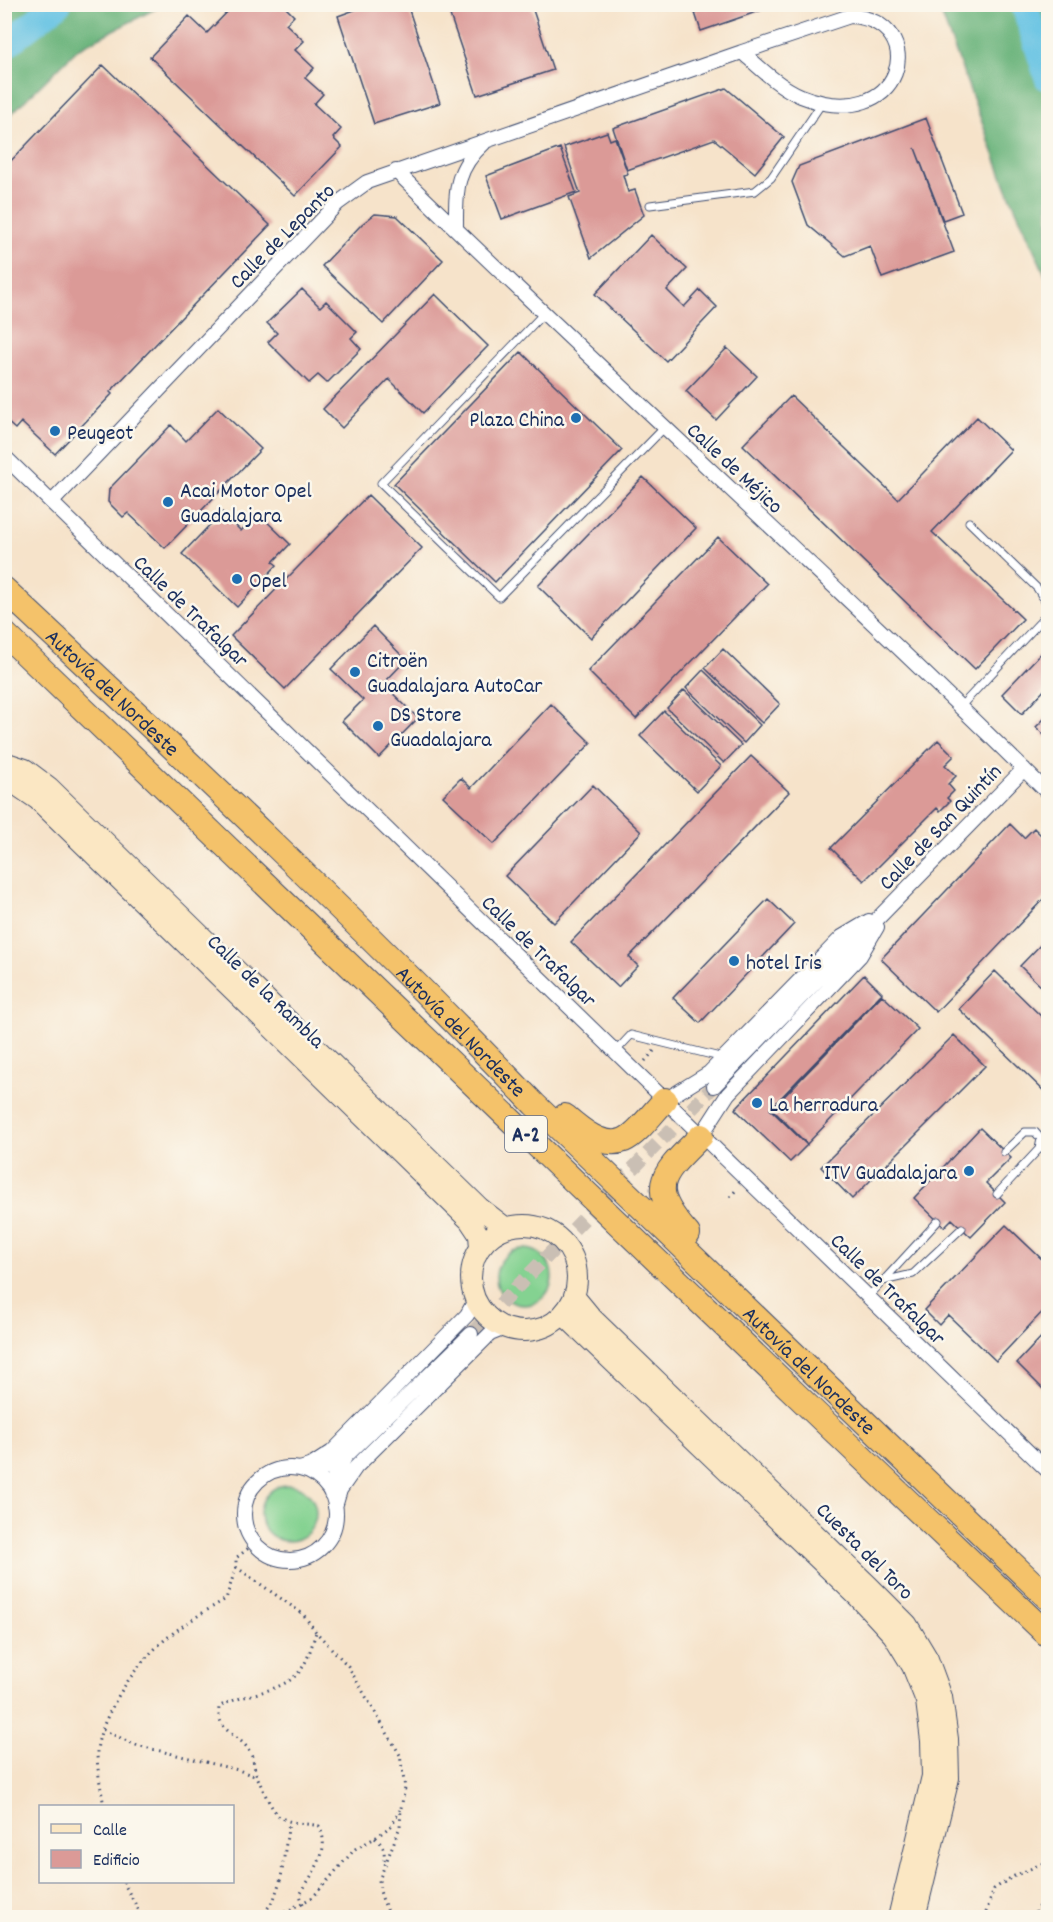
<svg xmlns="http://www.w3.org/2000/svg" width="1053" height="1922" font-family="Dekko,sans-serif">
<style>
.green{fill:#84d291;stroke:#508078;stroke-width:1.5}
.forest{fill:#6bb47b;stroke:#43726c;stroke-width:1.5}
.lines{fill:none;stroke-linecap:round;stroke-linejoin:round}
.river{stroke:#65c2e3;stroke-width:27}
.building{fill:#db9a97}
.street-tunnel{stroke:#cabfb4;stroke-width:14;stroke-dasharray:14 7;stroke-linecap:butt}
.lane-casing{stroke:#3c4a6e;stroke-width:9}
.street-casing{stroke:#3c4a6e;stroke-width:16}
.secondary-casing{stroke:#3c4a6e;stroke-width:22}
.highway-casing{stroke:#3c4a6e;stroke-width:26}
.path{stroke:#3c4a6e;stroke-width:3;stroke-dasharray:1.5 4.5;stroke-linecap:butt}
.lane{stroke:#fff;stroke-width:7}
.street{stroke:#fff;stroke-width:14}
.secondary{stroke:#fbe7c3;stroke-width:20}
.highway{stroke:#f4c26a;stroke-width:24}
.poi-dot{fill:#1f6fb2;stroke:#fbf7ec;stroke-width:2}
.labels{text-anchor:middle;stroke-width:5;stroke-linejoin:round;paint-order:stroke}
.shield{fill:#fbf7ec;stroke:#5e6b89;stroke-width:1.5}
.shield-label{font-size:21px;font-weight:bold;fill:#1b2f5e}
.street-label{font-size:22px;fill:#1b2f5e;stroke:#fbf7ec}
.poi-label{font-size:22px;fill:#1b2f5e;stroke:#fbf7ec;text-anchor:start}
</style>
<rect width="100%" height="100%" fill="#fbf7ec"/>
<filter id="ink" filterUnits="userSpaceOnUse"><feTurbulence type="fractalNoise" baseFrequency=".0167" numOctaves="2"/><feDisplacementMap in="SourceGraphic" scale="12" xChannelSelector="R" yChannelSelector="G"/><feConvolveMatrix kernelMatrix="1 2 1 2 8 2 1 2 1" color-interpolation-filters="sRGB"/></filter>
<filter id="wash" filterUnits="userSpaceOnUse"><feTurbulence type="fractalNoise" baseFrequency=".008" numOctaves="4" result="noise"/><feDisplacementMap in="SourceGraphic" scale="24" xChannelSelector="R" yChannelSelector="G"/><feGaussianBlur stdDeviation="1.35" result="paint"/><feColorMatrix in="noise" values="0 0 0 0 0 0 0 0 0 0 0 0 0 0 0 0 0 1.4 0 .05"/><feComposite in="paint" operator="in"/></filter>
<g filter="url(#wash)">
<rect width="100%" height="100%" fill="#f6e3ca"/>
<path class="green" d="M496 1277a28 28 0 1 1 56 0a28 28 0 1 1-56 0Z
M260 1513a28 28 0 1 1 56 0a28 28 0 1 1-56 0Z"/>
<path class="forest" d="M5 4H163V5L79 48 5 120Z
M938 5H1048V281L1007 189Z"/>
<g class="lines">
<path class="river" d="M1024 4 1048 78
M4 46 58 4"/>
</g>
<g id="blocks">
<path class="building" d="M235 4H265L267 6 269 4H282L294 16 286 24 304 41 295 50 314 68 305 78 323 94 314 104 341 129 333 138 342 147 295 196 150 57 189 16 207 33Z
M371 4H407L440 103 374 124 338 16Z
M483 4H531L553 70 477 95 450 15Z
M692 4H767L768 8 701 31Z
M103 65 270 225 110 392 112 394 55 454 21 422 15 429 4 419V168Z
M726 88 784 137 755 173 714 139 627 170 613 128Z
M926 118 962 213 943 220 915 148 954 252 882 278 870 246 845 256 808 225 792 182 799 166Z
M607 132 610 140 615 138 628 174 623 175 628 192 635 190 644 215 591 258 569 197 580 193 564 147Z
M560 148 576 192 502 219 486 176Z
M375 214 397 216 443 260 383 324 322 266 362 224Z
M651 235 687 269 667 290 684 307 700 290 717 307 666 361 595 294Z
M302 289 320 307 326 301 357 332 351 338 361 349 327 383 318 375 309 383 268 342 277 333 267 323Z
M435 294 488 346 423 413 389 379 342 428 323 409Z
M727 348 757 376 716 420 686 391Z
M521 352 622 450 495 582 394 484Z
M791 396 898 499 977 417 1011 450 932 532 1023 619 975 669 743 445Z
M218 408 261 449 165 548 128 513 123 517 108 502 109 489 171 425 186 441Z
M643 477 696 528 591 638 538 586Z
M368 495 422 548 285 689 231 636Z
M222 512 241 531 258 513 290 544 273 562 277 565 237 607 182 554Z
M718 537 767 584 636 719 588 671Z
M373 626 406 660 383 684 418 718 379 758 342 721 363 700 331 669Z
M1048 646V686L1022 714 1002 694Z
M723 649 780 704 762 723 705 668Z
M703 670 760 725 744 743 686 688Z
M684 690 741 745 724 763 667 708Z
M551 704 591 743 494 844 443 796 461 778 471 788Z
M664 711 721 766 697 791 640 736Z
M1048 715V739L1036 727Z
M938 740 954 756 945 765 956 776 948 784 954 791 947 798 950 801 940 811 937 808 864 881 831 848Z
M751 756 789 792 629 957 638 966 618 987 571 942Z
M593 785 641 832 554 923 505 876Z
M1010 824 1024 838 1034 828 1048 842V894L936 1012 881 959Z
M768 899 794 924 700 1023 673 998Z
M1048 937V993L1020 966Z
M995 971 1048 1023V1095L959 1009Z
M864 975 882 993 770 1109 807 1145 790 1162 735 1109Z
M882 995 918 1029 807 1144 772 1109Z
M954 1035 985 1066 852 1199 821 1167Z
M980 1128 1011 1158 986 1183 1005 1202 971 1237 952 1219 944 1227 914 1198Z
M1006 1225 1048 1265V1306L996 1361 948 1315 939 1325 924 1310Z
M1048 1330V1394L1017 1363Z"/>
</g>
</g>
<g filter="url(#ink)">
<use href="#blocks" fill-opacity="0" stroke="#3c4a6e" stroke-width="1.5"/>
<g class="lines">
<path class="street-tunnel" d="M471 1334 714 1086"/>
<defs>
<path id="lane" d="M650 205 755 191 771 178 822 103
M544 313 381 483 499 597 664 428
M961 706 1040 622 1047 613 1045 601 1037 588 969 522
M615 1052 631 1035 724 1058
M997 1194 1039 1149 1041 1139 1035 1132H1025L1004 1152
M938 1221 883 1281 913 1274 962 1228
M868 1297 883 1281"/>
<path id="street" d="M850 16C932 21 904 137 801 96 779 87 760 68 742 52Z
M396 171C611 381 835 582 1048 793
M456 229C456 192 454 170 484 143
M4 456 665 1100 1048 1471
M52 502 338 203 367 182 742 52
M714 1086 1024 769
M665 1100 709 1073 842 937 869 921
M701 1136 728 1094 860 956 877 927
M345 1457 471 1334
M244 1514a46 46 0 1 1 92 0a46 46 0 1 1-92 0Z
M300 1469 312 1465 332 1452 467 1315 476 1299
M311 1472 330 1468 345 1457 333 1481 331 1494
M335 1507 340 1490 356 1467 490 1334 505 1328"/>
<path id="secondary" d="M4 762 25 769 49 787 480 1208 506 1228
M4 780 16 785 38 800 469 1220 479 1235 480 1248
M471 1278a53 53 0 1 1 106 0a53 53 0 1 1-106 0Z
M574 1296 593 1319 869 1586 907 1624 928 1659 942 1697 948 1739 949 1778 915 1918
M563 1314 858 1597 893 1635 912 1666 926 1701 931 1741 932 1776 898 1918"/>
<g id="highway">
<path id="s1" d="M4 589C184 757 363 926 534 1104L1048 1598"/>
<path d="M4 633 833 1430 1048 1635"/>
<path d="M565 1116C580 1129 603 1149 624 1140 637 1135 654 1111 665 1100"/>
<path d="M688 1234C645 1186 662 1175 701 1136"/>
</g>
</defs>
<use href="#lane" class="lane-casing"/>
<use href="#street" class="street-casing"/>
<use href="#secondary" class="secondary-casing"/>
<use href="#highway" class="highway-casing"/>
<path class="path" d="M645 1061 654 1051
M730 1197 737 1189
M236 1567 303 1614 316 1632 348 1666 400 1755 405 1788 401 1808 400 1827 379 1880 380 1891 383 1901 391 1918
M103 1730 136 1745 238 1770 257 1777
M104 1806C101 1790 97 1769 97 1752 98 1734 108 1715 116 1700 146 1648 176 1628 226 1599L236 1567V1558L255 1543
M375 1838C384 1845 385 1851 384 1862
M123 1882 143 1918
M303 1904 300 1895C312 1872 332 1852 319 1826 306 1823 288 1824 279 1816 271 1809 261 1786 257 1776 254 1769 254 1761 251 1754 242 1734 216 1734 219 1707 246 1691 290 1694 305 1663 310 1653 313 1642 316 1632
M261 1918 274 1899 281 1878 289 1822
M274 1918 313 1897 355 1849 375 1838 391 1826 400 1810
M984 1918 994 1889 1012 1877 1048 1861
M1038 1918 1035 1911 1048 1895"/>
<use href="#lane" class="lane"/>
<use href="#street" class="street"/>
<use href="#secondary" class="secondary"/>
<use href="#highway" class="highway"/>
</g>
</g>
<g class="poi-dot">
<circle cx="576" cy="418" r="6"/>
<circle cx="55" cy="431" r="6"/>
<circle cx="168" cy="502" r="6"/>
<circle cx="237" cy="579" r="6"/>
<circle cx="355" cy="672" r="6"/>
<circle cx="378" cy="726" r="6"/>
<circle cx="734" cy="961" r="6"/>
<circle cx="757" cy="1103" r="6"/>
<circle cx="969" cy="1171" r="6"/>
</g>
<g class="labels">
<rect class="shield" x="505" y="1116" width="42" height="36" rx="4.5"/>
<g class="shield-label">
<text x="526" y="1141">A-2</text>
</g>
<g class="street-label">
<text transform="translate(281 235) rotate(-45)" y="8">Calle de Lepanto</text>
<text transform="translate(736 467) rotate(43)" y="8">Calle de Méjico</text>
<text transform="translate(192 610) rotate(44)" y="8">Calle de Trafalgar</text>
<text dy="8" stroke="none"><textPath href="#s1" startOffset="150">Autovía del Nordeste</textPath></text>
<text transform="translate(939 826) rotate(-46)" y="8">Calle de San Quintín</text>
<text transform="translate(540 950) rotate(44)" y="8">Calle de Trafalgar</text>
<text transform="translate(267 990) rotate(44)" y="8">Calle de la Rambla</text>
<text dy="8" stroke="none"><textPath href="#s1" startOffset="636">Autovía del Nordeste</textPath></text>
<text transform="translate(889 1288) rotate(44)" y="8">Calle de Trafalgar</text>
<text dy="8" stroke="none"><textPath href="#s1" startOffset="1122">Autovía del Nordeste</textPath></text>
<text transform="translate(866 1550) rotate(45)" y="8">Cuesta del Toro</text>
</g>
<g class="poi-label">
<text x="564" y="426" text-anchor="end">Plaza China</text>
<text x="67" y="439">Peugeot</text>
<text x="180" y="497">Acai Motor Opel<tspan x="180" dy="25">Guadalajara</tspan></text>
<text x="249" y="587">Opel</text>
<text x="367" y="667">Citroën<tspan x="367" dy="25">Guadalajara AutoCar</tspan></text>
<text x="390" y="721">DS Store<tspan x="390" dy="25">Guadalajara</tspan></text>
<text x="746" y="969">hotel Iris</text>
<text x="769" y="1111">La herradura</text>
<text x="957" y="1179" text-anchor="end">ITV Guadalajara</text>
</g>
</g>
<rect width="1053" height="1922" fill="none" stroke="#fbf7ec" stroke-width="24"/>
<rect x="39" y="1805" width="195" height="78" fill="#fbf7ec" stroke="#a1a7b3" stroke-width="1.5"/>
<rect x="51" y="1824" width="30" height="9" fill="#fbe7c3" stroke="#a1a7b3" stroke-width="1.5"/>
<text x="93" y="1835" font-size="18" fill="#1b2f5e">Calle</text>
<rect x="51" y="1850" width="30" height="18" fill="#db9a97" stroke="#a1a7b3" stroke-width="1.5"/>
<text x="93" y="1865" font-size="18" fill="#1b2f5e">Edificio</text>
</svg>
